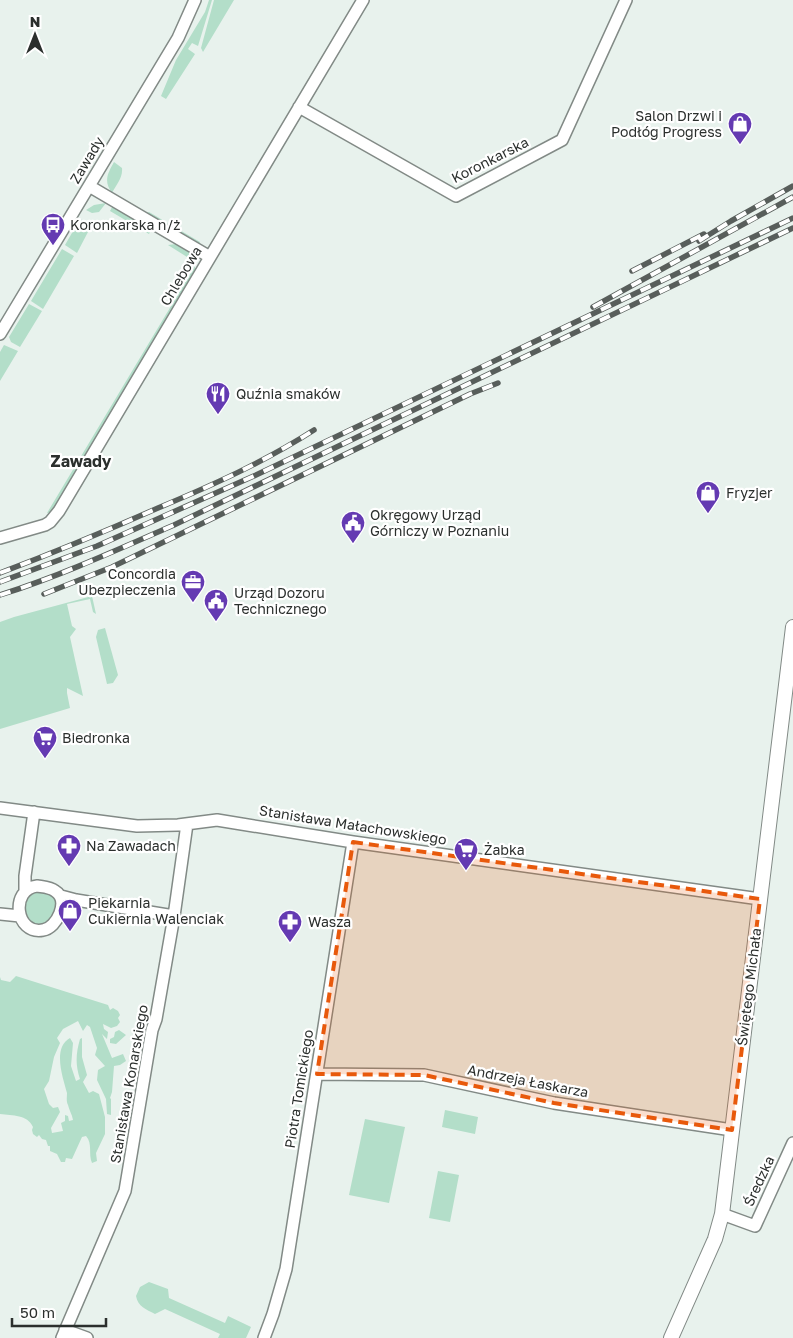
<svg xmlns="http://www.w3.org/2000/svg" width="793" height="1338" font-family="'Golos Text',sans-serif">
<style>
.green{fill:#b3dec9}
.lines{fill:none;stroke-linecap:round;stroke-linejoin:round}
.minor-casing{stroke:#828a86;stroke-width:14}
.tertiary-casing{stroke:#828a86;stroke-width:16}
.minor{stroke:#fff;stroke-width:11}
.tertiary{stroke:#fff;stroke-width:14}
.rail-casing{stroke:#585e5b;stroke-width:5.5}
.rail{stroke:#fff;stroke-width:4;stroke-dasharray:11;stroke-linecap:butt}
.marked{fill:#e8590c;fill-opacity:0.2;stroke:#e8590c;stroke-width:4;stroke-dasharray:10 6;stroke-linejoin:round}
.labels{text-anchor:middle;stroke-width:4.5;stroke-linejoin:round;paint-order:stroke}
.poi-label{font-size:14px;fill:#2b2f2d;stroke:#fff;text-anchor:start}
.street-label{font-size:14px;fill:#2b2f2d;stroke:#fff}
.quarter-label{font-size:16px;font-weight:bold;fill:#2b2f2d;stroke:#fff}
</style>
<rect width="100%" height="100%" fill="#e8f2ed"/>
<path class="green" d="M209 0H212L198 46 192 43 188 49 195 54 166 99 161 96 176 60 205 12Z
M214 0H234L203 52 201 48Z
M114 162 122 168C123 178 116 185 112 193 103 181 108 173 114 162Z
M106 203 99 212 92 213 86 210 94 205Z
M113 205 152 228 149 234 110 211Z
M149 212 200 242 199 245 146 213Z
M80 219 86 222 88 232 77 253 65 245Z
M176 244 188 250 195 262 168 245Z
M62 249 74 256 43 309 31 301Z
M195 266V272L52 512 47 513Z
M29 304 42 311 20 347 11 342 9 337Z
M4 345 18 351 0 381V352Z
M92 596 96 614 93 612 90 599 67 604 72 626 76 629 70 637 83 696 67 688V693L70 708 0 729V622L14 617Z
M105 628 118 675 113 683 107 684 96 637 98 630Z
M36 891 50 894 56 898C57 912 51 919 41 927L26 920 23 908 25 898Z
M16 976 108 1005 110 1010 113 1008 118 1011 120 1015 118 1018 120 1022 117 1026 111 1028 103 1024 104 1029 108 1032 107 1039 102 1034 112 1058 123 1054 126 1061 120 1065 114 1066 112 1092 110 1098 111 1099V1115L107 1114 106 1099 97 1080 98 1070 105 1066 95 1055 97 1048 90 1027 87 1025 83 1031 78 1021 63 1029 57 1038 60 1043 54 1057 49 1081 44 1089 49 1104 53 1108 58 1107 60 1112 51 1128 52 1133 63 1131 61 1123 65 1121V1115L68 1116 69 1121 73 1120C72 1114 69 1110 68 1105 66 1101 67 1097 67 1093 63 1078 52 1048 70 1038L73 1043 71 1066 76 1081 80 1079C75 1064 76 1053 80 1039L82 1038V1057L87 1075 83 1082 89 1093 93 1091 99 1094 105 1117V1134L96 1153 97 1161 92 1163C88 1154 93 1144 86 1136L82 1137 72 1159 66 1158 65 1162H61L57 1154 50 1151V1146H48L46 1140 42 1139 39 1135 37 1137 33 1134 32 1130 33 1127C27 1114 13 1116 0 1114V977L1 980 10 982Z
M119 1030 126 1035 116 1044 110 1043V1039L114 1037 115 1032Z
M445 1110 478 1117 475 1134 442 1127Z
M365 1119 405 1127 389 1203 349 1195Z
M438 1171 459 1175 450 1222 429 1218Z
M149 1282 168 1289 169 1298 225 1323 228 1316 249 1326 251 1327 246 1338H218L220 1334 165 1309 155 1314C146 1309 138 1307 136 1296L140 1287Z"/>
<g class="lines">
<defs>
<path id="minor" d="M299 107 456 196 562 140 626 0
M89 186 210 257
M0 334 178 38 195 0
M0 538 45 525 50 522 59 511 363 0
M0 808 137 826 178 825 217 820 353 842 760 899
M37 886C43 887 50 887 55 891 70 900 57 928 43 930 15 935 10 889 37 886Z
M25 891V876L34 812
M61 896 76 900 174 916
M0 914 20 916
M317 1074 424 1075 554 1103 732 1130
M722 1214 755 1226 793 1143
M65 1330 87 1338
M62 1338 125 1191 152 1030 156 1019 174 916 187 824
M264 1338 273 1314 286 1269 353 842"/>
<path id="tertiary" d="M671 1338 715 1239 722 1214 793 627"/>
</defs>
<use href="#minor" class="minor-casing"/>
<use href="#tertiary" class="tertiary-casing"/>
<use href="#minor" class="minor"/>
<use href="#tertiary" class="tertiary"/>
<defs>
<path id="rail" d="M699 241 731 221 793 186
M632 271 704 234
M593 307 793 197
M0 573C53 553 106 531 158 508 213 485 264 462 314 430
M0 582 97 546 256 475 793 218
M44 594 112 567 470 394 498 383
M0 595C60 576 117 550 174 525L793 228"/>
</defs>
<use href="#rail" class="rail-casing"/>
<use href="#rail" class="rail"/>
</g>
<path class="marked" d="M353 842 760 899 732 1130 554 1103 424 1075 317 1074Z"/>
<defs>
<symbol id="shop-pin" viewBox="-11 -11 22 30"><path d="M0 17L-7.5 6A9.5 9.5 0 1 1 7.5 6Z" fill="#643ab2" stroke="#fff"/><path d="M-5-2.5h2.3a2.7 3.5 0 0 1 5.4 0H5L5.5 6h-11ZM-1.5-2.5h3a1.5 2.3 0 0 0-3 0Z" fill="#fff"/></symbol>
<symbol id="bus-pin" viewBox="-11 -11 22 30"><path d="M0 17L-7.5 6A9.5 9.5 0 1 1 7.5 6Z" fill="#643ab2" stroke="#fff"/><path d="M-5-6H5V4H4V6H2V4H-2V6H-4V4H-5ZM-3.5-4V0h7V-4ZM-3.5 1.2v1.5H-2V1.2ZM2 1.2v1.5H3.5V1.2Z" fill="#fff"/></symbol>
<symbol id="restaurant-pin" viewBox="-11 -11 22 30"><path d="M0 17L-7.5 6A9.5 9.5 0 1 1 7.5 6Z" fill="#643ab2" stroke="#fff"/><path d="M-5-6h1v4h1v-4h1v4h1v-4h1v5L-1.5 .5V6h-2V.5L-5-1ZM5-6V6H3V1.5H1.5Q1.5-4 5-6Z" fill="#fff"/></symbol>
<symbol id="civic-pin" viewBox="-11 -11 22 30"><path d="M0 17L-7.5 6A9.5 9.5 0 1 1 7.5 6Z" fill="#643ab2" stroke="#fff"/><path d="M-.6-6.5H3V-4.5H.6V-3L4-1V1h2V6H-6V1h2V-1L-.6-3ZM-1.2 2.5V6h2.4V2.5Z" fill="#fff"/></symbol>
<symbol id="office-pin" viewBox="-11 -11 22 30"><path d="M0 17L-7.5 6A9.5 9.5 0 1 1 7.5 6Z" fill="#643ab2" stroke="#fff"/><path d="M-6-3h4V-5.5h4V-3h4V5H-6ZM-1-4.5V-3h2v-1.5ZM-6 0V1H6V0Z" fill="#fff"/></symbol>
<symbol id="supermarket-pin" viewBox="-11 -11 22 30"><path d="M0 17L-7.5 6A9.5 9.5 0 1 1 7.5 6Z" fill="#643ab2" stroke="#fff"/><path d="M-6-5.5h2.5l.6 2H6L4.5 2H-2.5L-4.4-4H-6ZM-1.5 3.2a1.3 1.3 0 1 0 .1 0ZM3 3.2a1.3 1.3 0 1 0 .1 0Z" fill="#fff"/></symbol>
<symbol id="pharmacy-pin" viewBox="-11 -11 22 30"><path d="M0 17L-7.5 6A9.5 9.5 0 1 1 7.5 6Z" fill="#643ab2" stroke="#fff"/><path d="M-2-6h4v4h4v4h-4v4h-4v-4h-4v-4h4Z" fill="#fff"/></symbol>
</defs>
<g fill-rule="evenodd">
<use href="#shop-pin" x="726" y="110" width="28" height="38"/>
<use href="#bus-pin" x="39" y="211" width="28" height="38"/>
<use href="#restaurant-pin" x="204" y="380" width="28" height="38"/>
<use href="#shop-pin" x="694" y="479" width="28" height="38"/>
<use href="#civic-pin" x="339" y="509" width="28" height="38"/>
<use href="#office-pin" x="179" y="568" width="28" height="38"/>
<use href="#civic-pin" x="202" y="587" width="28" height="38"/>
<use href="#supermarket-pin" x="31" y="724" width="28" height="38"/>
<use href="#pharmacy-pin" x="55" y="832" width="28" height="38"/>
<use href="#supermarket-pin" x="452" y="836" width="28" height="38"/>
<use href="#shop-pin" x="56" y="897" width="28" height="38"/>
<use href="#pharmacy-pin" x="276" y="908" width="28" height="38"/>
</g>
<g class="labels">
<g class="poi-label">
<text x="722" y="121" text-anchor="end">Salon Drzwi i<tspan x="722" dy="16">Podłóg Progress</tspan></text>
<text x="70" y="230">Koronkarska n/ż</text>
<text x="236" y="399">Quźnia smaków</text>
<text x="726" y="498">Fryzjer</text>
<text x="370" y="520">Okręgowy Urząd<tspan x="370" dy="16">Górniczy w Poznaniu</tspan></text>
<text x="176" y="579" text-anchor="end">Concordia<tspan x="176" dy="16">Ubezpieczenia</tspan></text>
<text x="234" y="598">Urząd Dozoru<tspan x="234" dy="16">Technicznego</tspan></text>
<text x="62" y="743">Biedronka</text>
<text x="86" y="851">Na Zawadach</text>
<text x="484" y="855">Żabka</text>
<text x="88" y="908">Piekarnia<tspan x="88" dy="16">Cukiernia Walenciak</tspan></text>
<text x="308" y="927">Wasza</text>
</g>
<g class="street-label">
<text transform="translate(87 160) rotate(-59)" y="5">Zawady</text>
<text transform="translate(490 160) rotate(-27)" y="5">Koronkarska</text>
<text transform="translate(181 276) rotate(-59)" y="5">Chlebowa</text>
<text transform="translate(353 825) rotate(9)" y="5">Stanisława Małachowskiego</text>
<text transform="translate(749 987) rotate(-83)" y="5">Świętego Michała</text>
<text transform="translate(528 1081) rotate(11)" y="5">Andrzeja Łaskarza</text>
<text transform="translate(129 1084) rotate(-80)" y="5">Stanisława Konarskiego</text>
<text transform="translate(299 1089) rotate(-81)" y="5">Piotra Tomickiego</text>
<text transform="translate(759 1181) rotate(-65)" y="5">Średzka</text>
</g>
<g class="quarter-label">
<text x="81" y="467">Zawady</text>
</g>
</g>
<g transform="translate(35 35)" stroke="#ffffff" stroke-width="4" paint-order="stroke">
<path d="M0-4L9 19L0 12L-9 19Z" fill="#2b2f2d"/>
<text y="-8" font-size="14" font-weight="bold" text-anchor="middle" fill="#2b2f2d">N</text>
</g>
<path d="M12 1318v8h94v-8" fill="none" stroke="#2b2f2d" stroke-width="2.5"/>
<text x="20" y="1318" font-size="15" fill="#2b2f2d" stroke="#ffffff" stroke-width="4" paint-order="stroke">50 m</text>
</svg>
